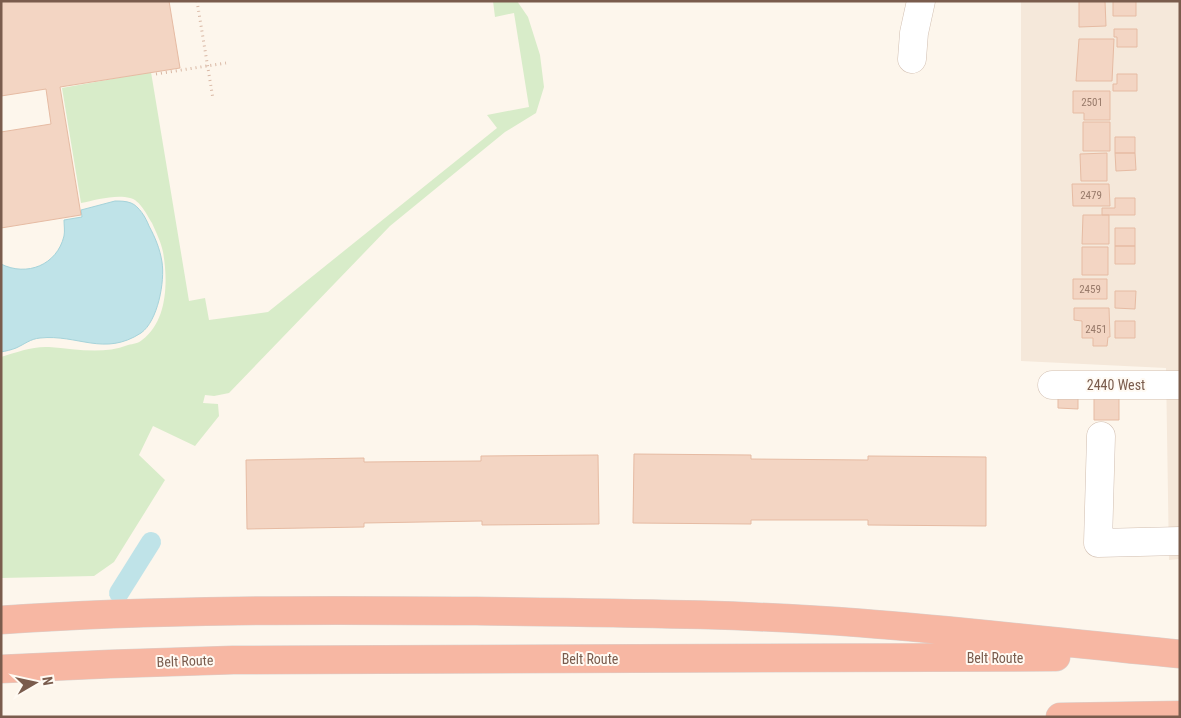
<svg xmlns="http://www.w3.org/2000/svg" width="1181" height="718" font-family="'Roboto Condensed',sans-serif">
<style>
.residential{fill:#f5e8da}
.green{fill:#d8ecc9}
.water{fill:#bfe3e8;stroke:#a5d3da}
.lines{fill:none;stroke-linecap:round;stroke-linejoin:round}
.canal{stroke:#bfe3e8;stroke-width:20}
.building{fill:#f3d5c3;stroke:#e6bba3}
.minor-casing{stroke:#d1beb0;stroke-width:29}
.highway-casing{stroke:#dad1cd;stroke-width:29}
.path{stroke:#d9b8a5;stroke-width:3;stroke-dasharray:1 4;stroke-linecap:butt}
.minor{stroke:#fff;stroke-width:28}
.highway{stroke:#f7b7a3;stroke-width:28}
.labels{text-anchor:middle;stroke-width:4;stroke-linejoin:round;paint-order:stroke}
.number-label{font-size:11px;fill:#987a6a}
.street-label{font-size:14px;fill:#7a5c4d;stroke:#fffaf3}
</style>
<rect width="100%" height="100%" fill="#fdf6ec"/>
<path class="residential" d="M1021 1H1180V559L1169 560 1166 368 1021 361Z"/>
<path class="green" d="M493 1H517L528 17 540 55 544 87 536 113 505 132 390 226 229 393 214 396 205 395 203 403 218 404 219 416 195 446 153 426 139 455 165 480 114 562 94 576 1 578V357C17 352 33 346 49 347 76 349 102 355 128 345 133 344 139 343 142 340 168 321 168 280 163 252 161 242 156 232 152 223 147 215 140 200 130 198 116 194 95 200 81 203L62 88 151 72 189 301 205 298 209 320 268 312 497 128 487 115 529 107 514 13 495 17Z"/>
<path class="water" d="M115 201C120 201 126 201 131 203 139 206 146 218 149 226 155 237 160 249 162 262 165 281 158 321 141 333 104 357 78 334 40 338 30 339 25 344 16 348 11 350 6 351 1 352V264C27 277 57 265 64 236 65 231 64 225 64 220L82 217 81 210Z"/>
<g class="lines">
<path class="canal" d="M119 593 151 542"/>
</g>
<path class="building" d="M1 1H169L180 68 60 87 81 215 1 228V132L51 124 46 89 1 96Z
M1079 1H1105L1106 26 1079 27Z
M1113 1H1136V16H1113Z
M1114 29H1137V47H1117V37H1114Z
M1079 39H1114L1112 81H1076Z
M1117 74H1137V91H1113V84H1117Z
M1073 91H1110V120H1084V113H1073Z
M1083 122H1110V151H1083Z
M1115 137H1135V153H1115Z
M1107 153V181H1081L1080 154Z
M1115 153H1135L1136 170 1116 171Z
M1072 184H1109L1110 206H1073Z
M1115 198H1135V215H1102V208H1115Z
M1083 215H1109V244H1082Z
M1115 228H1135V246H1115Z
M1115 246H1135V264H1115Z
M1082 247H1108V275H1082Z
M1073 279H1107V299H1073Z
M1115 291H1136L1135 309 1115 308Z
M1074 308H1109L1110 337H1108L1107 346H1093V338H1082V321L1074 320Z
M1115 321H1135V338H1115Z
M1058 394H1078V409L1058 408Z
M1094 394H1119V420H1094Z
M634 454 751 455V459L868 460V456L986 457V526L868 525V520H751V524L633 523Z
M598 455 599 524 482 525V521L364 523V527L247 529 246 460 364 458V462L481 461V456Z"/>
<g class="lines">
<defs>
<path id="minor" d="M912 59 914 33 921 1
M1052 385H1180
M1101 436 1098 543 1180 541"/>
<path id="highway" d="M1 620C159 609 318 610 476 611 604 613 733 613 861 623 967 631 1074 644 1180 654
M1 669 110 664 233 660 1056 657
M1060 717 1180 715"/>
</defs>
<use href="#minor" class="minor-casing"/>
<use href="#highway" class="highway-casing"/>
<path class="path" d="M197 1 213 99
M156 74 226 63"/>
<use href="#minor" class="minor"/>
<use href="#highway" class="highway"/>
</g>
<g class="labels">
<g class="number-label">
<text x="1092" y="106">2501</text>
<text x="1091" y="199">2479</text>
<text x="1090" y="293">2459</text>
<text x="1096" y="333">2451</text>
</g>
<g class="street-label">
<text x="1116" y="390">2440 West</text>
<text x="995" y="663">Belt Route</text>
<text x="590" y="664">Belt Route</text>
<text transform="translate(185 661) rotate(-2)" y="5">Belt Route</text>
</g>
</g>
<rect width="1181" height="718" fill="none" stroke="#7a5c4d" stroke-width="5"/>
<g transform="translate(35 683) rotate(81)" stroke="#fffaf3" stroke-width="4" paint-order="stroke">
<path d="M0-4L9 19L0 12L-9 19Z" fill="#7a5c4d"/>
<text y="-8" font-size="14" font-weight="bold" text-anchor="middle" fill="#7a5c4d">N</text>
</g>
</svg>
